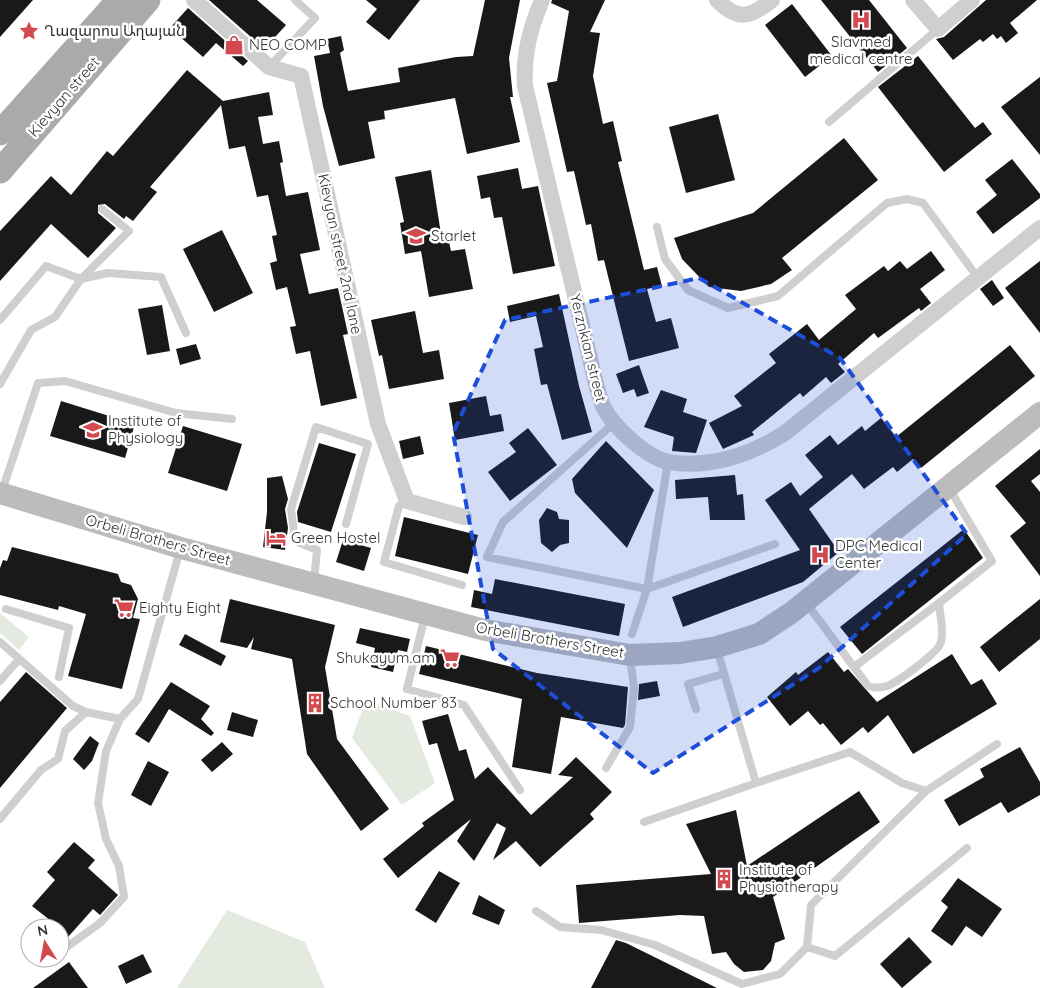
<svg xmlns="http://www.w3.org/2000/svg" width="1040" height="988" font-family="Quicksand,'Noto Sans Armenian',sans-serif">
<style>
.green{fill:#e4eadf}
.building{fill:#191919}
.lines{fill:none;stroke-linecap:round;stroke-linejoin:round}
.lane{stroke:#cfcfcf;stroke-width:8}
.street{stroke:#cfcfcf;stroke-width:16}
.secondary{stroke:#bcbcbc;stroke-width:22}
.primary{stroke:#aaa;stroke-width:25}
.marked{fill:#1d4ed8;fill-opacity:0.2;stroke:#1d4ed8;stroke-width:4;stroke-dasharray:10 6;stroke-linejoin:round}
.labels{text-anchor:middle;stroke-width:5;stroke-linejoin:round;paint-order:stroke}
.poi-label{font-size:15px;fill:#323232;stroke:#fff;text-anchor:start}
.street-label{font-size:15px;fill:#323232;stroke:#fff}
</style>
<rect width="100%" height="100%" fill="#fff"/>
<path class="green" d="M0 613 29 637 19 650 0 633Z
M366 700 410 716 435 783 402 805 352 738Z
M227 910 305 942 325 988H177Z"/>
<path class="building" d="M0 0H33L0 37Z
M209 0H257L286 25 267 46 264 43 261 46Z
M366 0H420L389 40 366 22 377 9Z
M485 0H520L509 58 513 97H510L520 142 467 154 455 98 384 111 385 119 368 122 375 158 339 166 323 106 314 56 330 53 327 39 341 36 344 50 340 53 348 91 400 82 398 68 456 57 473 56Z
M552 0H605L590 32 600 33 593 76 603 124 613 121 622 161 618 162 644 270 657 267 662 286 647 289 656 322 671 318 679 348 629 361 604 260 598 261 591 224 586 225 574 171 567 172 547 83 557 81 569 11 551 3Z
M821 0H869L907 48 878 72Z
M986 0H1037L1010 23 1018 33 1006 43 1001 36 997 39 993 34 983 42 980 39 953 60 936 39 944 37Z
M792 4 832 56 805 77 765 25Z
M188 8 248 61 243 66 216 43 203 57 170 28Z
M918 56 975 128 983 122 992 134 944 172 878 87Z
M187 70 223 101 269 92 273 115 258 117 263 144 279 141 283 162 280 163 286 196 308 192 320 250 300 254 309 294 338 288 348 334 343 335 357 398 321 406 310 351 296 354 290 327 296 326 287 287 276 290 270 263 277 261 272 236 277 235 268 195 257 197 245 146 229 149 221 105 150 187 157 192 133 221 126 216 124 219 105 204 98 205V213L116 228 88 258 51 224 0 281V231L51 176 71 195 107 151 113 156Z
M1040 77V155L1001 107Z
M718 114 735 180 686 193 669 127Z
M844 138 878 180 782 258 792 270 771 284 741 291 709 287 682 259 674 238 753 213Z
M1012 159 1040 194V198L993 234 976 212 997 195 985 180Z
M518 168 522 189 538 186 555 266 513 274 502 217 494 218 490 197 481 199 477 176Z
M431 170 441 234 447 233 451 251 465 249 473 289 429 297 421 251 405 254 400 223 404 222 395 177Z
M222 230 253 293 214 312 183 249Z
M931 251 945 270 920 289 931 303 921 311 919 308 878 338 874 333 838 364 845 372 831 383 826 377 803 397 800 393 752 432 754 435 723 449 709 423 742 406 734 396 776 363 769 354 807 324 819 340 856 309 845 295 884 266 888 271 900 261 907 269Z
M1040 261V333L1005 288Z
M992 280 1004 298 993 306 980 289Z
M559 294 579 386 592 432 562 440 547 384 541 385 534 349 543 347 536 316 510 322 507 306Z
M162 305 170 351 147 355 138 309Z
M415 311 423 353 439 350 444 379 389 389 382 355 379 356 371 320Z
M196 344 201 359 180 365 176 349Z
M1010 345 1035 376 921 468 913 459 897 472 893 467 864 489 852 474 809 509 839 552 803 582 683 627 672 597 800 550 765 500 791 482 800 496 823 477 805 455 830 435 838 445 862 426 865 431 881 418 896 437Z
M639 365 649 393 637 397 634 389 623 393 616 374Z
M661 390 687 399 683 412 707 420 696 453 672 451 674 437 644 427Z
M486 396 490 416 501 414 504 431 455 440 449 403Z
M61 401 135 424 125 458 50 436Z
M183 426 242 444 227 491 168 473Z
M528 428 557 465 510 501 488 472 516 452 509 443Z
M420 436 424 454 403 459 399 441Z
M606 441 654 490 627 548 575 493 572 479Z
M319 443 356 454 331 532 298 522 297 512Z
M1040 449V474L1031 481 1040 492V576L1010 536 1026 523 995 486Z
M735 475 737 495 743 494 745 520H710L708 497 676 499 675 480Z
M282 476 288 499 285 509 288 528 285 550 263 547 267 512V478Z
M547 508 557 512 559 519 569 520V543L560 545 552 552 541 543 539 520Z
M404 517 478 535 468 574 395 556Z
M964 529 983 558 862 654 840 627Z
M343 540 371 548 364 571 336 562Z
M12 547 118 574 121 582 131 585 138 599 133 618 140 619 122 689 68 676 86 614 59 606 58 610 0 595V568L3 560 7 561Z
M495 579 625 604 619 636 471 607 474 590 492 594Z
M230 599 335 625 325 667 337 739 389 809 361 831 307 754 292 659 251 649 254 637 247 648 220 642Z
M1040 599V639L999 672 980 647Z
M360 628 410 639 407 652 398 650 393 672 371 667 375 648 356 643Z
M185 634 226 656 221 666 179 645Z
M426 646 537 673 628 687 625 725 623 728 561 717 551 774 512 767 522 699 419 674Z
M828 652 844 672 848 669 877 702 952 654 971 685 982 679 997 704 913 754 888 715 868 733 863 727 841 745 823 723 820 725 808 711 790 726 767 697 796 672 798 675Z
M26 672 67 708 0 788V702Z
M657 681 660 696 638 700 639 684Z
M171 682 210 706 201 719 214 733 211 736 169 709 149 743 135 734Z
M232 712 258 720 253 737 227 730Z
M448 714 459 751 466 749 475 779 488 767 531 815 573 777 558 775 576 757 612 792 590 814 594 819 540 867 516 841 493 860 506 828 497 823 474 861 457 841 471 819 398 878 383 859 424 826 422 823 454 800 437 743 429 745 422 721Z
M90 736 99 743 92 761 84 770 73 759Z
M222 742 233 754 212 772 201 760Z
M1020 747 1040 782V795L1008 813 1001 802 959 826 944 800 984 777 980 769Z
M148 761 169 772 151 806 131 795Z
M859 791 880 822 773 897 785 939 775 943 771 961 763 970 744 972 734 964 726 952 712 954 704 916 680 915 579 923 576 885 711 874 686 824 736 810 747 866Z
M74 842 95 860 88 868 118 895 100 915 93 909 68 937 60 928 32 906 55 880 47 872Z
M439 871 460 883 436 923 415 910Z
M958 878 1002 909 982 937 966 926 952 946 931 931 948 907 941 901Z
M479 895 505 910 499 925 472 914Z
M909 937 932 962 902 988 880 964Z
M616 940 626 943 717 988H591Z
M143 954 152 972 126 984 118 966Z
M69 962 88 988H33Z"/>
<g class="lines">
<path class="lane" d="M269 67 315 18 295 0
M829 122 938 29
M657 227 665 259 688 290 728 308 778 296 887 203 907 199 923 203 978 278
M0 320 46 266 81 279 129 231 102 209
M0 384 31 330 55 317 81 279 108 273 161 277 186 333
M614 423 503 522 487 557 647 589 668 462
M2 491 38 383 65 381 176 413 232 419
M407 501 399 506 384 562 462 585
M314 582 317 550 295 541 291 509 316 427 368 444 346 524
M807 604 868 686C874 688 881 688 887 686 898 682 939 652 941 642 944 630 940 616 939 603L992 561 949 488
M6 609 69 628 59 677
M425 616 407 689 464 705 520 790
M632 634 647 589 775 544
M0 642 73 706 86 712 120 719
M717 649 756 783 850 752 902 783 926 791 997 744
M854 667 939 603
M0 681 19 659
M696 709 688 684 723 674
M606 768 630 727 634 688 630 657
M0 819 41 770 58 759 65 731 86 712
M644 822 756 783
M536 911 560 927 601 930 655 945 742 984 780 974 807 947 811 905 926 791
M68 946 100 923 124 897 119 866 106 839 98 803 106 751 120 719 138 699 180 550
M807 947 835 956 967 848"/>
<path class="street" d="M194 0 269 67 301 76 378 424 407 501 464 517
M542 0C530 29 523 55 525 86L596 384C598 391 600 399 603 406 612 426 647 458 669 462 710 469 752 454 785 433L1040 228
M717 0C738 21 750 18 772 0
M913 0 938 29 972 0"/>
<path class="secondary" d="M0 493 181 548 485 630 630 655 680 653 717 647 759 634 791 613 1040 413"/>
<path class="primary" d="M0 133 119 0
M0 171 148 0"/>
</g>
<path class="marked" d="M699 278 840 358 967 534 819 668 653 773 493 649 453 433 505 320Z"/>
<defs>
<symbol id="hospital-bare" viewBox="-9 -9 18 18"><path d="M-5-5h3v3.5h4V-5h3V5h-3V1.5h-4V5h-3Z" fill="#d24a4f" stroke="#fff" stroke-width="2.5" paint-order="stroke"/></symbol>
<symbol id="sight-bare" viewBox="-9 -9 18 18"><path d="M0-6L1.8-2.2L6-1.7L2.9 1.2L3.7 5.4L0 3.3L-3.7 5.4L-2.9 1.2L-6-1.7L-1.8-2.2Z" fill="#d24a4f" stroke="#fff" stroke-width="2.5" paint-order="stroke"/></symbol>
<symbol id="shop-bare" viewBox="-9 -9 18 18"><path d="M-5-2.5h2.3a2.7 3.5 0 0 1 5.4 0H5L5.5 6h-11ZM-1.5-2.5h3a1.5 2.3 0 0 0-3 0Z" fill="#d24a4f" stroke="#fff" stroke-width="2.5" paint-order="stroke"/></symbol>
<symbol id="school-bare" viewBox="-9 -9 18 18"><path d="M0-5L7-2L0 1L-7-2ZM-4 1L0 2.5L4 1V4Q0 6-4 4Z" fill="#d24a4f" stroke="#fff" stroke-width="2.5" paint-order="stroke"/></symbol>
<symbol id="university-bare" viewBox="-9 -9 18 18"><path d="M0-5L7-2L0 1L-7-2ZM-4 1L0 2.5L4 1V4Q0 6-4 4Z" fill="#d24a4f" stroke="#fff" stroke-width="2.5" paint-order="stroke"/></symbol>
<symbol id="hotel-bare" viewBox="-9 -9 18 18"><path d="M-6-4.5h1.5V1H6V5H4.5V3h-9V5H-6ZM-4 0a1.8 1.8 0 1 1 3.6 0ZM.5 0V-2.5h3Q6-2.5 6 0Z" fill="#d24a4f" stroke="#fff" stroke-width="2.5" paint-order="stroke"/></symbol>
<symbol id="supermarket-bare" viewBox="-9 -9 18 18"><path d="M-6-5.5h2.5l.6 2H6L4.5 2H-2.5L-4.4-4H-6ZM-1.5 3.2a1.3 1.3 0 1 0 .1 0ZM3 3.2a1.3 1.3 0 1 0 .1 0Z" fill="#d24a4f" stroke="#fff" stroke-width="2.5" paint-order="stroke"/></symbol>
<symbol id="building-bare" viewBox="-9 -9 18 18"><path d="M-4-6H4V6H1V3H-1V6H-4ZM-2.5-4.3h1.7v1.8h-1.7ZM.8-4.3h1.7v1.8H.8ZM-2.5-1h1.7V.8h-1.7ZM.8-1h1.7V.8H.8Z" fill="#d24a4f" stroke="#fff" stroke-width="2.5" paint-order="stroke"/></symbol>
</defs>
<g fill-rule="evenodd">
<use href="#hospital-bare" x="847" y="6" width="28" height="28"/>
<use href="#sight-bare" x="15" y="17" width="28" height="28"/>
<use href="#shop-bare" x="220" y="31" width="28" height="28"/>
<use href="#school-bare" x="402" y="222" width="28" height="28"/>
<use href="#university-bare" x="79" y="416" width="28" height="28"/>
<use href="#hotel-bare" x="262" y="524" width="28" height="28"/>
<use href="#hospital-bare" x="806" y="541" width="28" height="28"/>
<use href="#supermarket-bare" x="110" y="594" width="28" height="28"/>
<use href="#supermarket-bare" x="436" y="644" width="28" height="28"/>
<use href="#building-bare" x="301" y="689" width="28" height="28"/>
<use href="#building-bare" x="710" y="865" width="28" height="28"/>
</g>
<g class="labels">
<g class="poi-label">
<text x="44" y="36">Ղազարոս Աղայան</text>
<text x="861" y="47" text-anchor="middle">Slavmed<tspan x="861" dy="17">medical centre</tspan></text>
<text x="249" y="50">NEO COMP</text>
<text x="431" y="241">Starlet</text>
<text x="108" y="426">Institute of<tspan x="108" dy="17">Physiology</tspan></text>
<text x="291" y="543">Green Hostel</text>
<text x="835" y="551">DPC Medical<tspan x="835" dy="17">Center</tspan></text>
<text x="139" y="613">Eighty Eight</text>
<text x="435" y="663" text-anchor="end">Shukayum.am</text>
<text x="330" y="708">School Number 83</text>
<text x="739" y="875">Institute of<tspan x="739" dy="17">Physiotherapy</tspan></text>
</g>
<g class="street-label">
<text transform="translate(64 97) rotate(-49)" y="5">Kievyan street</text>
<text transform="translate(340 254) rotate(78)" y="5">Kievyan street 2nd lane</text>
<text transform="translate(588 348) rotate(76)" y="5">Yerznkian street</text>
<text transform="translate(158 540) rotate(16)" y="5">Orbeli Brothers Street</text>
<text transform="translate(550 640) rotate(10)" y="5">Orbeli Brothers Street</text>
</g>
</g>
<g transform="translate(45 943) rotate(349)"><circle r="24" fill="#ffffff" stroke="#adadad"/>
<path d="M0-4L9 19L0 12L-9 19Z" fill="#d24a4f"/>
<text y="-8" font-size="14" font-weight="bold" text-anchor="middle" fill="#323232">N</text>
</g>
</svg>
